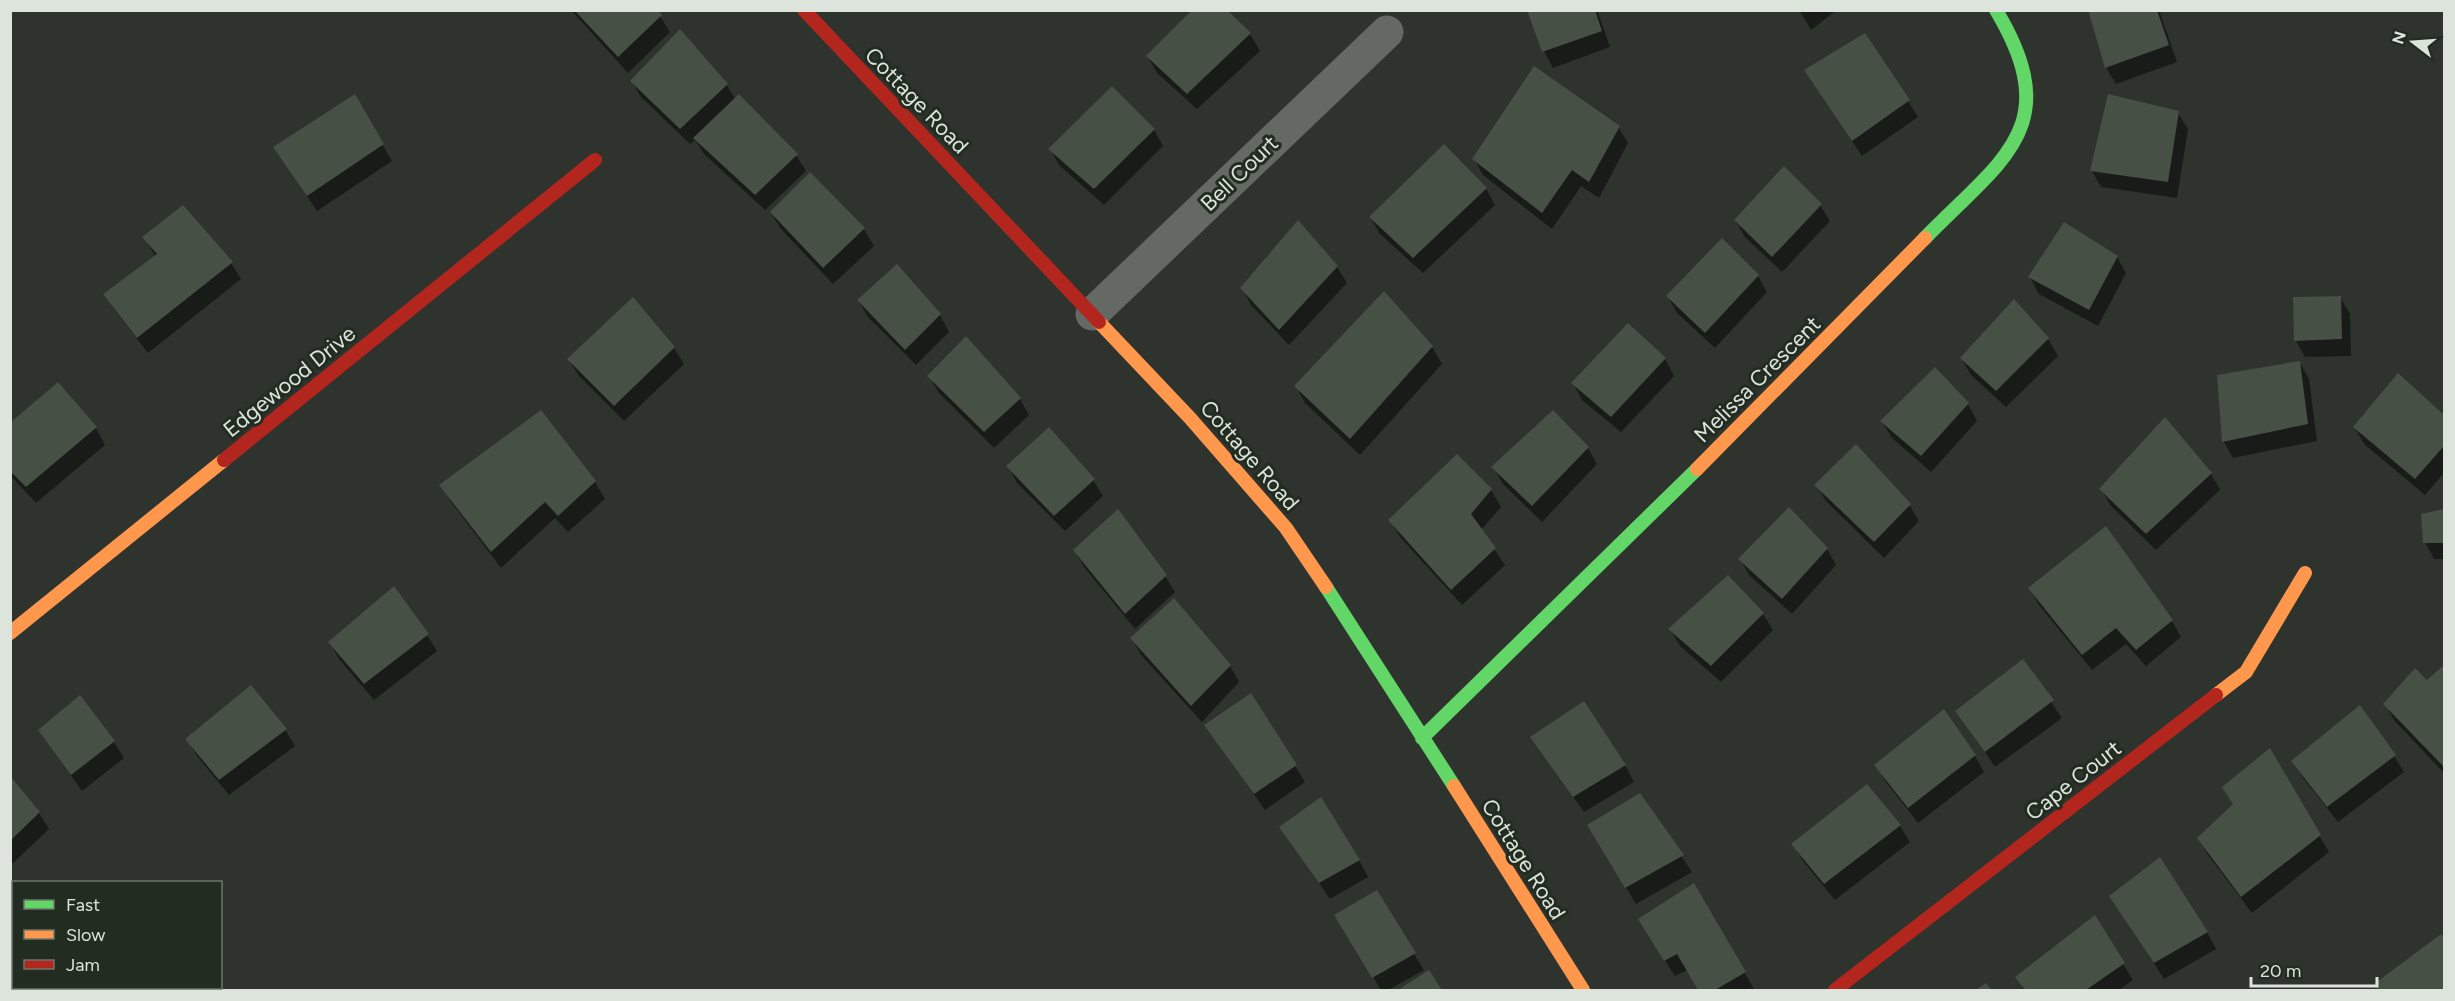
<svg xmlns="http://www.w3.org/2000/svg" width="2455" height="1001" font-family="Figtree,sans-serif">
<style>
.shadow{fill:#0007}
.building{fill:#465045}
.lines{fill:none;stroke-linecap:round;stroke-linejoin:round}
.street{stroke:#646964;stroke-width:33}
.fast{stroke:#63d668;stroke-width:14}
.slow{stroke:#ff974d;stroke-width:14}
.jam{stroke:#b3261e;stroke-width:14}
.labels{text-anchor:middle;stroke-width:6;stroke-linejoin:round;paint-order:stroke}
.street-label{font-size:22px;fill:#dde4dc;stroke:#222c21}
</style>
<rect width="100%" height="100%" fill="#2e332e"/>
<path class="shadow" d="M571 10H656L670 32 628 73Z
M1225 10 1250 34 1260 51 1197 109 1157 73 1148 57Z
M1529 10H1597L1610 47 1553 68 1544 51Z
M1799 10H1837L1811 30Z
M2089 10H2159L2177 62 2116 84 2106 68Z
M632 81 727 85 735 99 796 155 806 171 765 210 704 154 695 140 690 144 641 97Z
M1816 87 1908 101 1918 117 1862 156Z
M354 96 392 161 317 211 275 148Z
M2178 113 2188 129 2177 198 2101 187 2092 171Z
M1618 127 1628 143 1599 198 1581 186 1552 229 1483 175 1474 159Z
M1154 130 1163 146 1104 205 1059 165 1050 149Z
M810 174 864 229 874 246 833 284 781 229 771 213Z
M1486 188 1495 205 1423 273 1380 234 1370 217Z
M1820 205 1830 221 1782 272 1745 237 1735 220Z
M144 237 231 263 241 279 148 353 115 310 105 294 156 257Z
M2117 257 2126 273 2098 326 2039 294 2030 277Z
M897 266 940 315 949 332 916 365 868 317 858 300Z
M1337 267 1347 283 1289 345 1251 305 1242 288Z
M1758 276 1767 292 1715 348 1677 313 1668 297Z
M1384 293 1432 347 1442 364 1360 455 1305 403 1296 386Z
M2340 297 2350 314 2351 356 2305 357 2296 341Z
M2014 301 2048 339 2058 356 2006 407 1971 375 1961 358Z
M674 348 684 364 624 421 579 376 569 360Z
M1665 359 1674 376 1621 432 1582 400 1573 383Z
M2300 363 2309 379 2317 441 2233 458 2224 442 2219 376Z
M2398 375 2444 417V473L2425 495 2364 444 2355 428Z
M929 376 1020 399 1029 415 994 448 939 393Z
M58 384 96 428 105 445 36 503 10 475V425Z
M1968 404 1977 421 1931 472 1892 438 1882 422Z
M541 412 595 482 605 499 568 532 555 518 501 568 451 502 441 485Z
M1588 448 1597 464 1542 522 1503 484 1493 467Z
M1457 456 1491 490 1501 507 1481 530 1505 565 1462 605 1400 537 1390 520Z
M1008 466 1093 480 1103 496 1065 531 1017 483Z
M2211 474 2220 490 2156 550 2111 506 2101 489Z
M1816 485 1909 504 1919 521 1884 558 1826 501Z
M2444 511V559H2434L2425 542 2422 515Z
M1827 549 1836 565 1792 614 1749 575 1740 559Z
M1075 551 1165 576 1175 592 1135 629 1084 567Z
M2030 589 2172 621 2181 637 2146 666 2126 644 2092 670 2039 605Z
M1763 614 1773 630 1721 682 1680 646 1670 629Z
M427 635 437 651 374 700 339 659 330 643Z
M1132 638 1230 666 1239 682 1202 722 1141 655Z
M2023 661 2062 718 1995 767 1957 711Z
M2444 667V773L2394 720 2385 704 2427 682Z
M80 698 114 742 124 758 82 791 40 731Z
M1206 726 1295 766 1305 782 1265 810Z
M285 729 295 746 229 795 197 756 187 739Z
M1532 738 1625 765 1634 782 1584 812Z
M2269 750 2329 852 2252 913 2208 855 2199 839 2234 805Z
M1975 756 1984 772 1918 823 1886 782 1876 765Z
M2394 756 2404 772 2338 822 2303 778 2293 761Z
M10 779 39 813 49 829 10 866Z
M1867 786 1900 826 1910 842 1835 900 1803 861 1793 844Z
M1640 795 1692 872 1636 904 1589 825Z
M1281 827 1359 860 1368 877 1330 899Z
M1694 885 1754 989 1751 990H1700L1688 970 1675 976 1649 936Z
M1376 892 1424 970 1388 990H1381L1345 932Z
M2121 912 2207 932 2216 949 2164 979Z
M2094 917 2133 980 2119 990H2024L2017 978Z
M2441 936 2444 941V990H2380L2376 984Z
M1429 972 1440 990H1401Z"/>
<path class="building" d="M574 10H658L662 15 618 57Z
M1192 10H1227L1251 33 1187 94 1146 56Z
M1527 10H1595L1602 31 1542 52Z
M2088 10H2157L2169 45 2105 68Z
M680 29 728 84 680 129 630 81Z
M1865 33 1910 100 1852 141 1804 70Z
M1534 66 1620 126 1589 182 1572 170 1542 213 1472 159Z
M1112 86 1155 129 1094 189 1048 149Z
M355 94 384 144 307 196 273 147Z
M739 94 798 154 755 195 693 138Z
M2108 94 2179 111 2168 182 2090 171Z
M1444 144 1487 188 1413 258 1369 217Z
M1784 166 1822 204 1772 257 1734 220Z
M810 172 865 228 823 268 770 212Z
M183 205 233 262 137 338 103 294 157 254 142 237Z
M1298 220 1338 266 1279 330 1240 288Z
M2064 222 2118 256 2089 310 2028 277Z
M1722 238 1759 275 1705 333 1666 296Z
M897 264 941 314 905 350 857 300Z
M1384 291 1433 346 1350 439 1294 386Z
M2341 296 2342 339 2294 341 2293 297Z
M633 297 675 347 614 406 567 359Z
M2014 299 2049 338 1996 391 1960 358Z
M1628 323 1666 358 1611 417 1571 383Z
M966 336 1021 398 984 432 927 376Z
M2300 361 2308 424 2222 442 2217 375Z
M1935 367 1969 403 1921 456 1880 421Z
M2398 373 2444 415V446L2415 479 2353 427Z
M58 382 97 427 26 487 10 471V423Z
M541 410 596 481 558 516 545 502 491 552 439 485Z
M1553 410 1589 447 1532 506 1491 467Z
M2165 417 2212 473 2146 534 2099 489Z
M1049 427 1095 479 1054 516 1006 466Z
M1856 444 1911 504 1874 542 1814 485Z
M1457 454 1492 489 1471 514 1496 548 1451 590 1388 520Z
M1789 507 1828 548 1782 599 1738 559Z
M1118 509 1167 575 1125 614 1073 550Z
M2444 509V543H2423L2421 514Z
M2106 526 2173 620 2136 650 2116 628 2082 655 2028 588Z
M1728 575 1764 613 1711 666 1668 629Z
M394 586 429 634 364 684 328 642Z
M1174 598 1231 665 1191 706 1130 638Z
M2023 659 2054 700 1985 752 1955 711Z
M2444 665V764L2443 766 2383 704 2415 668 2427 680Z
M251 685 287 729 219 780 185 739Z
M1251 693 1297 765 1254 794 1204 725Z
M80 695 115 741 71 775 38 730Z
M1584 701 1626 765 1573 797 1530 737Z
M2360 705 2396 755 2327 807 2291 761Z
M1944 709 1976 755 1908 808 1874 765Z
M2270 748 2321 835 2241 897 2197 838 2233 804 2222 787Z
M10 776 40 812 10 841Z
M1867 784 1901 825 1824 884 1791 844Z
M1640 793 1684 855 1625 888 1587 825Z
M1321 797 1360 860 1319 883 1279 827Z
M2160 857 2208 932 2154 963 2109 896Z
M1694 883 1746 972 1715 990H1698L1677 954 1664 961 1638 919Z
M1377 890 1416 953 1372 978 1334 915Z
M2095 915 2125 963 2086 990H2025L2015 977Z
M2441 934 2444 939V990H2379L2374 984Z
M1429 970 1442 990H1398Z
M1986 983 1991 990H1976Z"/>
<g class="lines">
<path class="street" d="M1092 314 1387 32"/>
<path class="fast" d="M1925 238C2003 158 2066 127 1996 10
M1326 587 1454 786
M1422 738 1697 469"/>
<path class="slow" d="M1099 322 1190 418 1286 528 1326 587
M1697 469 1925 238
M10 633 224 460
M2216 695 2246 672 2305 573
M1454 786 1583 990"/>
<path class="jam" d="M804 10 1099 322
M224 460 595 160
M1835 990 2216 695"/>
</g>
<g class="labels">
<g class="street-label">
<text transform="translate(917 100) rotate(46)" y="8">Cottage Road</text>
<text transform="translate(1239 173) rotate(-44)" y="8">Bell Court</text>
<text transform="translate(1757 379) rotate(-45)" y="8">Melissa Crescent</text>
<text transform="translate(289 381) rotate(-39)" y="8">Edgewood Drive</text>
<text transform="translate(1250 455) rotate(49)" y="8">Cottage Road</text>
<text transform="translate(2073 780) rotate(-38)" y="8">Cape Court</text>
<text transform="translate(1524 859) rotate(58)" y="8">Cottage Road</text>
</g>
</g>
<rect width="2455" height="1001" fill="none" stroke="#dde4dc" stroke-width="24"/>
<rect x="12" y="881" width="210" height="108" fill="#222c21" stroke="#6d766c" stroke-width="1.5"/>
<rect x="24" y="900" width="30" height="9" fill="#63d668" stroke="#6d766c" stroke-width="1.5"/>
<text x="66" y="911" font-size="18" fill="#dde4dc">Fast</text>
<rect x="24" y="930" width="30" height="9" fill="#ff974d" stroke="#6d766c" stroke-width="1.5"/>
<text x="66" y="941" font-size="18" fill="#dde4dc">Slow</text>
<rect x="24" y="960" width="30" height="9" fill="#b3261e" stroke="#6d766c" stroke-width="1.5"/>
<text x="66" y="971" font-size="18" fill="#dde4dc">Jam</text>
<g transform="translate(2413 42) rotate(287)" stroke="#222c21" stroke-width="4.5" paint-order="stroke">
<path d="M0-4.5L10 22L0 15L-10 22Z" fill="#dde4dc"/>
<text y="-9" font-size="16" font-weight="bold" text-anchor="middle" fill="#dde4dc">N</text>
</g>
<path d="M2251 977v9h126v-9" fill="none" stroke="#dde4dc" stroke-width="3"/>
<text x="2260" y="977" font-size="18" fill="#dde4dc" stroke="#222c21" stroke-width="4.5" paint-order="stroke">20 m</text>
</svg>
